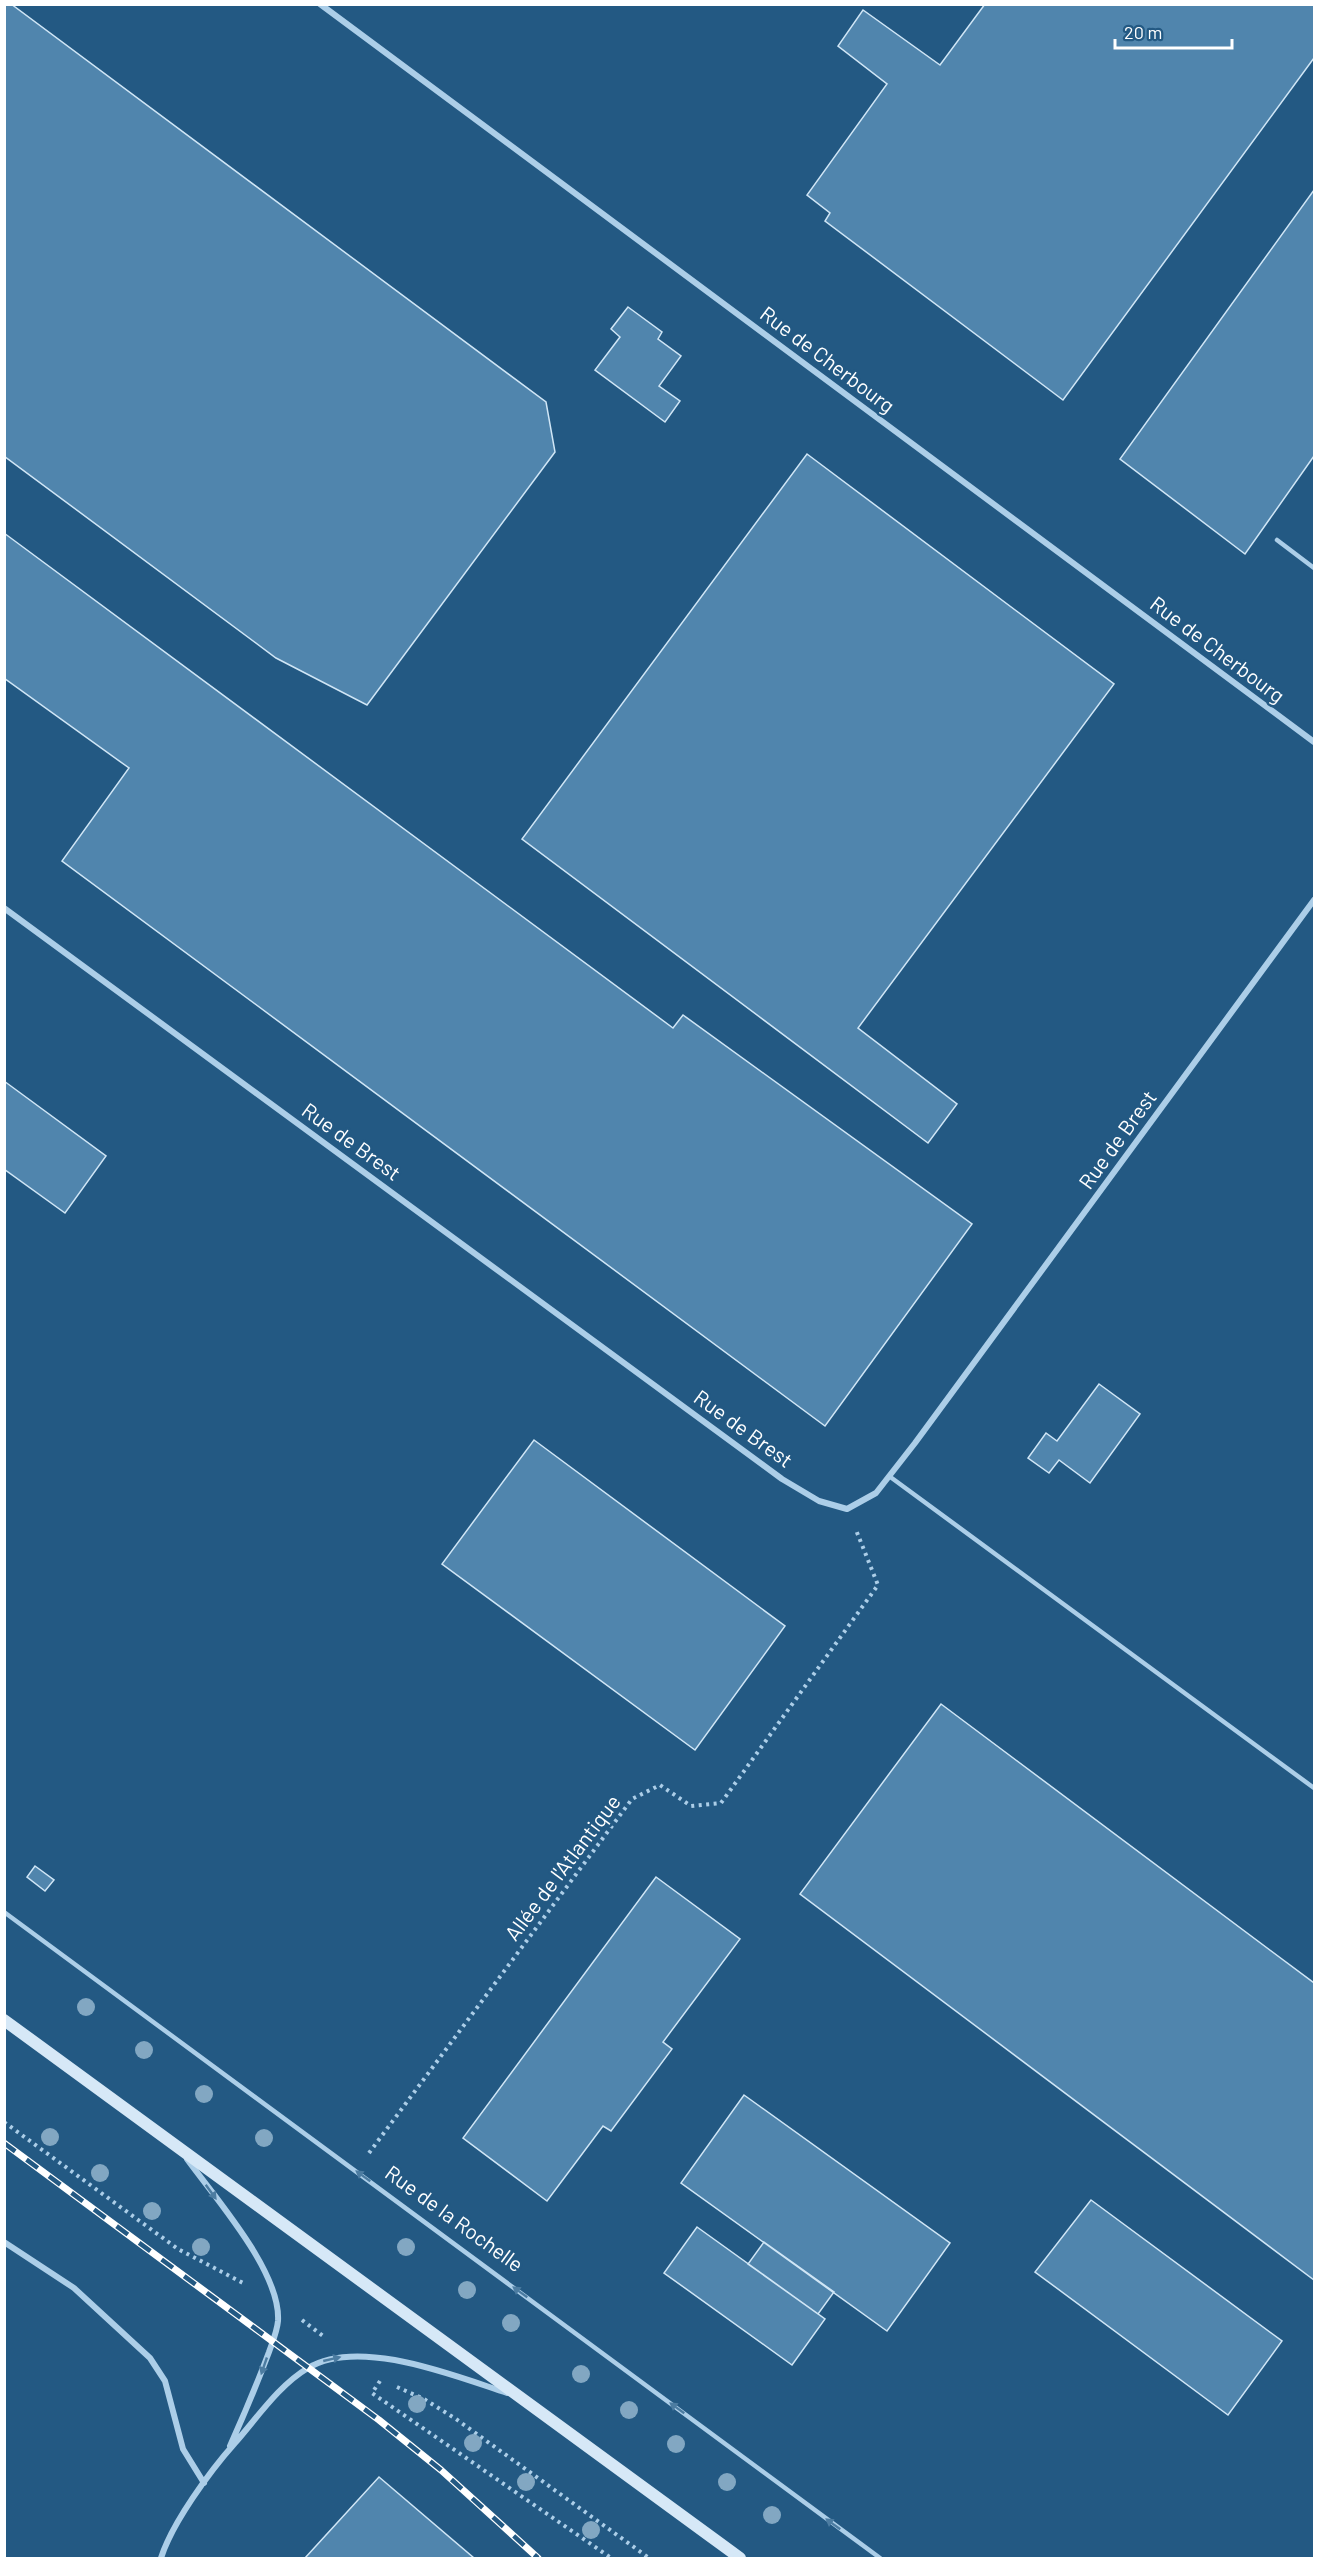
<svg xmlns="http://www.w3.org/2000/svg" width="1319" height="2563" font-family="Barlow,sans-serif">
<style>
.building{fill:#5085ad;stroke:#d0e6f6;stroke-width:1.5}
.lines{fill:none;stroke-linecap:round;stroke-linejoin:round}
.path{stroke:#accee8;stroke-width:4;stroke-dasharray:3 4.5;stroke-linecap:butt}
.service{stroke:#accee8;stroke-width:4.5}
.minor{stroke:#accee8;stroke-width:6}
.secondary{stroke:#d6e8f7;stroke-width:12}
.rail-casing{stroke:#fff;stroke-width:7}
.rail{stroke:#235983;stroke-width:4.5;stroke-dasharray:14;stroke-linecap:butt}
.tree{fill:#82a7c2}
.oneway{fill:#4c7ca1}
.labels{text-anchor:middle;stroke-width:5;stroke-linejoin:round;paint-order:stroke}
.street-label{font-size:21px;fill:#fff;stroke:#235983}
</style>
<rect width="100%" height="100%" fill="#235983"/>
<path class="building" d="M4 4H11L546 402 555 452 367 705 276 658 4 456Z
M985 4H1314V58L1063 400 825 221 830 213 807 195 887 84 838 46 863 10 940 65Z
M1314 190V456L1245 554 1120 459Z
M628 307 662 332 658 339 681 356 659 386 680 401 665 422 595 370 620 337 611 329Z
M807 454 1114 684 858 1028 957 1104 928 1143 522 839Z
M4 533 673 1028 683 1015 972 1224 825 1426 62 861 129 768 4 678Z
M4 1081 106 1156 65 1213 4 1169Z
M1099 1384 1140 1414 1090 1483 1059 1460 1049 1473 1028 1458 1046 1433 1057 1441Z
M534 1440 785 1626 695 1750 442 1564Z
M941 1704 1314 1983V2280L800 1894Z
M35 1866 54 1880 45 1891 27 1877Z
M656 1877 740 1939 663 2042 672 2049 611 2131 603 2126 547 2201 463 2138Z
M744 2095 950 2243 887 2331 681 2183Z
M1091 2200 1282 2341 1228 2415 1035 2272Z
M697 2227 825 2319 792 2365 664 2273Z
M764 2242 834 2292 818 2314 748 2264Z
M379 2477 474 2558H305Z"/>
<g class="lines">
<path class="path" d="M4 2122 178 2249 243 2283
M369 2153 632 1799 660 1785 691 1806 721 1803 878 1585 856 1530
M302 2320 323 2336
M380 2381 372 2393 611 2558
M397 2387 424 2399 456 2419 649 2558"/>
<path class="service" d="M1277 540 1314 568
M889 1476 1314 1788
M4 1912 880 2558"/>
<path class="minor" d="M320 4 1314 742
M4 908 782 1479 819 1501 847 1509 876 1493 915 1443 1314 900
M187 2159C216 2199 281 2272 278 2321 277 2332 272 2343 269 2352 257 2384 244 2415 230 2446
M4 2242 74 2288 150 2358 165 2381 183 2449 204 2483
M161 2558C172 2523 210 2471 235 2443 257 2418 279 2385 308 2368 359 2337 455 2376 507 2393"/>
<path class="secondary" d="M4 2020 740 2558"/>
<defs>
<path id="rail" d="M4 2143 379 2420 441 2470 538 2558"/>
</defs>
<use href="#rail" class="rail-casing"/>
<use href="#rail" class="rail"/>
</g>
<g class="tree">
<circle cx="86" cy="2007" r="9"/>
<circle cx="144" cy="2050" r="9"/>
<circle cx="204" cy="2094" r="9"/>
<circle cx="50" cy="2137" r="9"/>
<circle cx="264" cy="2138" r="9"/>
<circle cx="100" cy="2173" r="9"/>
<circle cx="152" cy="2211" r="9"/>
<circle cx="201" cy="2247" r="9"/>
<circle cx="406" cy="2247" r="9"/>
<circle cx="467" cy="2290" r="9"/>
<circle cx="511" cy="2323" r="9"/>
<circle cx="581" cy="2374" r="9"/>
<circle cx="417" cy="2404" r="9"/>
<circle cx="629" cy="2410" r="9"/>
<circle cx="473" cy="2443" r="9"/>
<circle cx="676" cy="2444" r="9"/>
<circle cx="526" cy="2482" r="9"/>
<circle cx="727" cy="2482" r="9"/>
<circle cx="772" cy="2515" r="9"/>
<circle cx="591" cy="2530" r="9"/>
</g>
<defs><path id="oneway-solid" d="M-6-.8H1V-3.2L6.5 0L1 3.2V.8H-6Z" transform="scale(1.5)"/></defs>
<g class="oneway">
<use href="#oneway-solid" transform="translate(363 2176) rotate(-144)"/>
<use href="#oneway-solid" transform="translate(211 2192) rotate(54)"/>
<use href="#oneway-solid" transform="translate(520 2292) rotate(-144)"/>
<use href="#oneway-solid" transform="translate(332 2359) rotate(-13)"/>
<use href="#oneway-solid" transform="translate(264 2366) rotate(109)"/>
<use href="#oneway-solid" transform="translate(677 2408) rotate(-144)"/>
<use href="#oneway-solid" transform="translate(833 2524) rotate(-144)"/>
</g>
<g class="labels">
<g class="street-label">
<text transform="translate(827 360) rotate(37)" y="7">Rue de Cherbourg</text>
<text transform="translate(1217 650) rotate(37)" y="7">Rue de Cherbourg</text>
<text transform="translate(1118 1140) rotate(-54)" y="7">Rue de Brest</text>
<text transform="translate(351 1142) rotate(36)" y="7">Rue de Brest</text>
<text transform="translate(743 1429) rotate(36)" y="7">Rue de Brest</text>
<text transform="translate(563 1868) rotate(-53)" y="7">Allée de l'Atlantique</text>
<text transform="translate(454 2219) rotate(36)" y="7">Rue de la Rochelle</text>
</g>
</g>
<rect width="1319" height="2563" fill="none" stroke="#ffffff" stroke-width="12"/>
<path d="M1115 39v9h117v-9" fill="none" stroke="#ffffff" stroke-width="3"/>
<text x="1124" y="39" font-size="18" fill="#ffffff" stroke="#235983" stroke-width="4.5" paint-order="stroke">20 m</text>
</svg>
